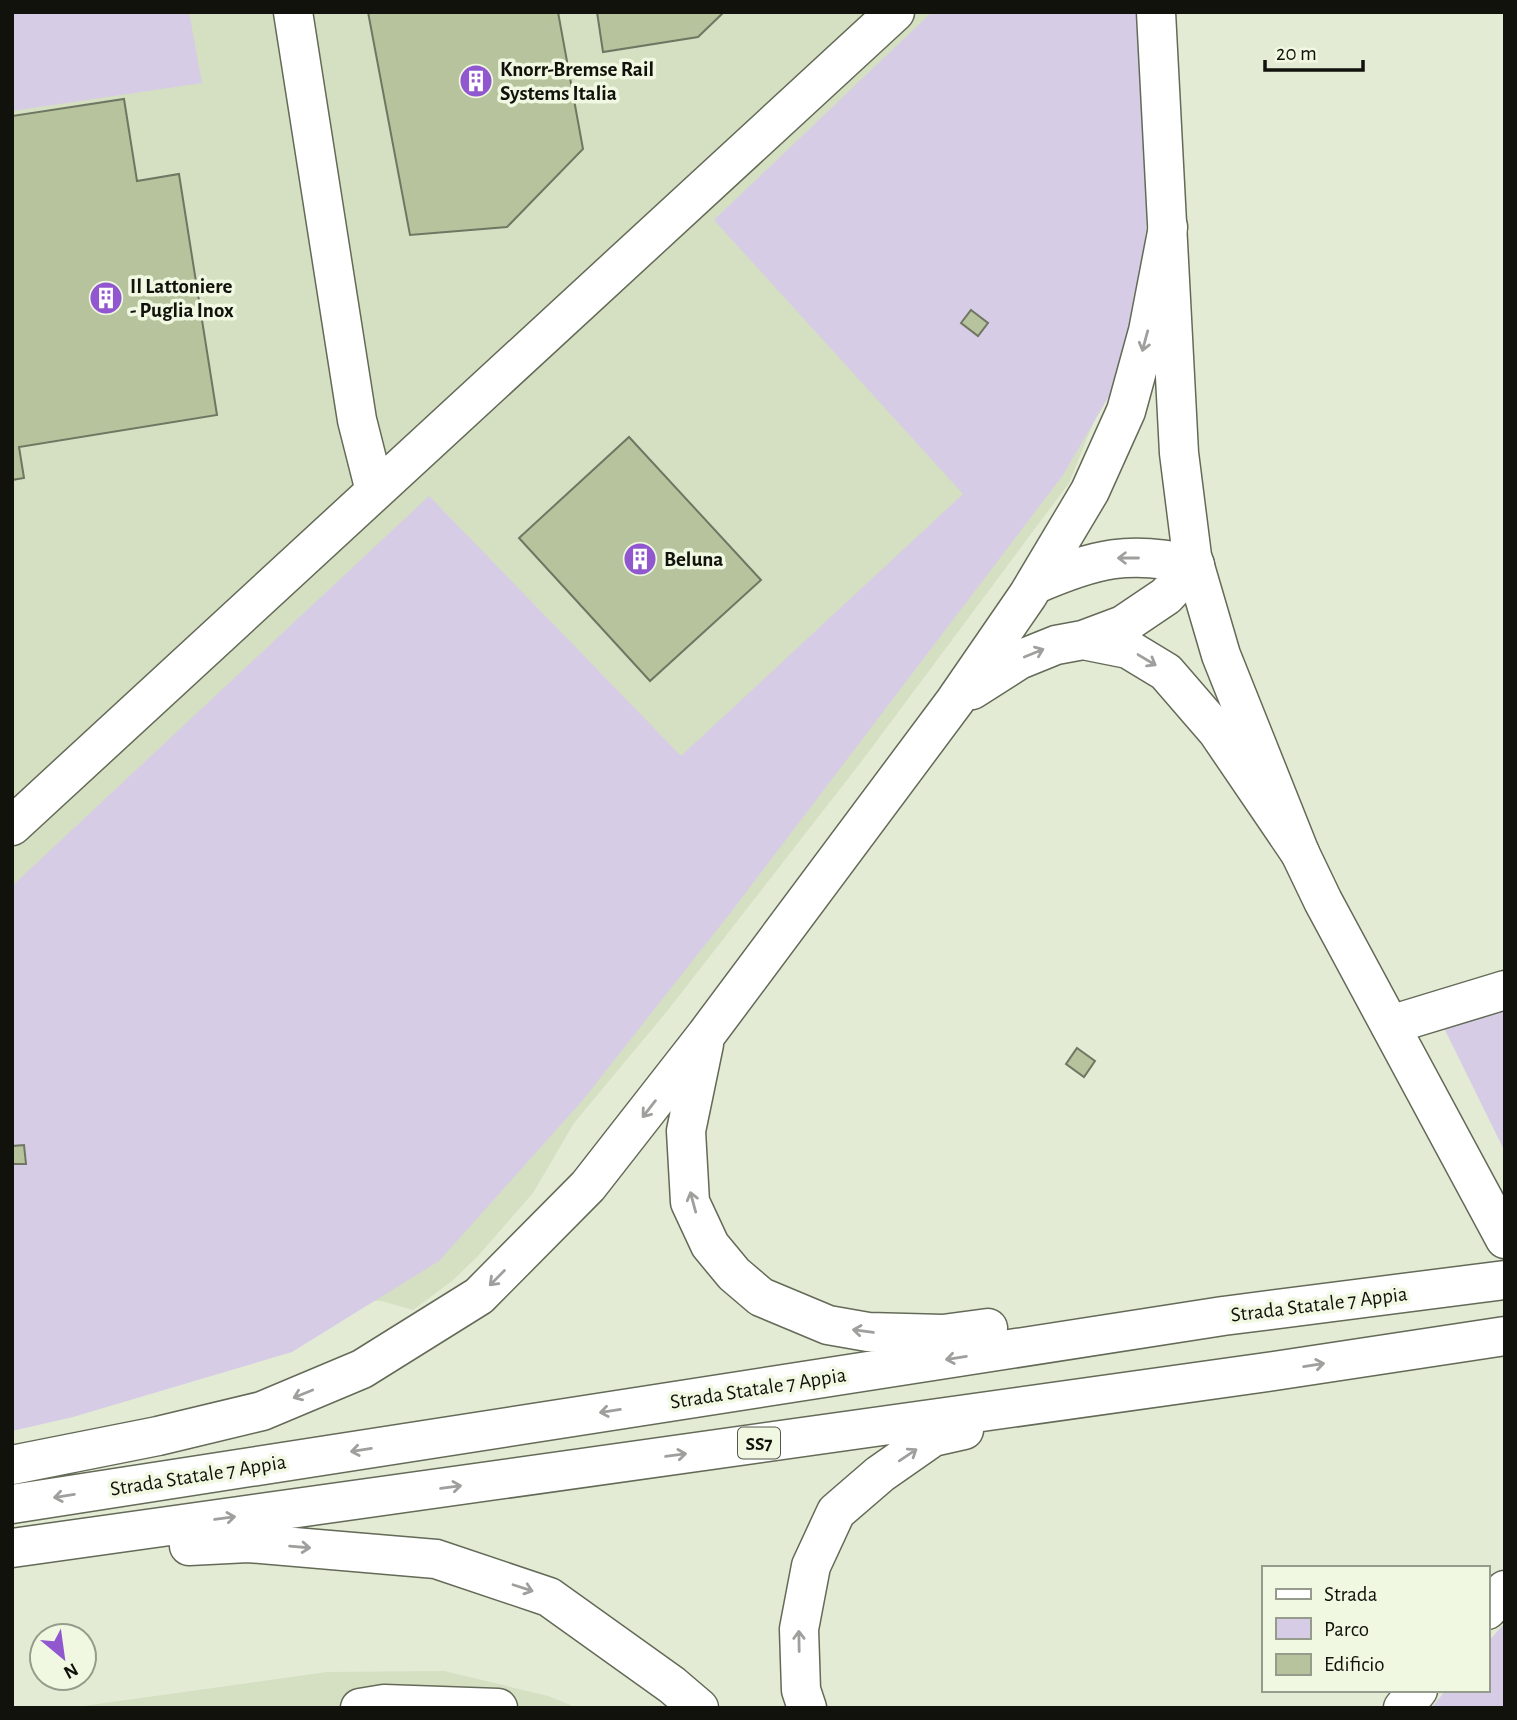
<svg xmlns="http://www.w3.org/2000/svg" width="1517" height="1720" font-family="'Alegreya Sans',sans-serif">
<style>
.built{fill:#d5dfc2}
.green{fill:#d6cce6}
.building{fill:#b6c39d;stroke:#6f7662;stroke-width:2}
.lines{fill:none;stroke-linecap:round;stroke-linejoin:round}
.minor-casing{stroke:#636a57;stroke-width:41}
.major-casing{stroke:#636a57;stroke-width:41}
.highway-casing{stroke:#636a57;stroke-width:41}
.minor{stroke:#fff;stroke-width:38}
.major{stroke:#fff;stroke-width:38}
.highway{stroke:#fff;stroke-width:38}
.oneway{stroke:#9fa09d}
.labels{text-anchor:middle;stroke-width:7;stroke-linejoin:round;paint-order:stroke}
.shield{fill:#f0f8e2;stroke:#53574c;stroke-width:2}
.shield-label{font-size:19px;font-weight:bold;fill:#10120b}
.poi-label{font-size:21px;font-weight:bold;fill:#10120b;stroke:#f0f8e2;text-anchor:start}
.street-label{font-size:21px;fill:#10120b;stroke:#f0f8e2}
</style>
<rect width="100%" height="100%" fill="#e3ebd5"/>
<path class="built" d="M12 12H1127L1098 412 1069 483 861 762 668 1010 574 1123 533 1193 477 1257 452 1281 413 1310 382 1301 339 1300 12 1362Z
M444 1671 548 1696 578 1708H69L327 1672Z"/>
<path class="green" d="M12 12H189L202 83 12 111Z
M932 12H1137L1150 178 1141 293 1109 396 1063 475 731 912 582 1101 439 1261 292 1352 73 1417 12 1431V886L429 496 681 756 963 494 714 220Z
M1505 1011V1152L1443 1026Z
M1505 1623V1708H1431L1446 1690H1487V1643Z"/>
<path class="building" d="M368 12H558L583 149 507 227 410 235Z
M597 12H724L698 37 603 52Z
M124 99 137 181 179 174 217 415 19 447 24 478 12 480V116Z
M971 310 988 323 978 336 961 323Z
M629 437 761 580 650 681 519 538Z
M1077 1048 1095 1061 1084 1077 1066 1064Z
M24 1145 26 1164H12V1146Z"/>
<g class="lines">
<defs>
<path id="minor" d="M293 12 357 420 375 491
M12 826 895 12
M1390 1025 1505 990
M360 1708 384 1704 498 1708"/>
<path id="major" d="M1156 12 1179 453 1192 556 1221 655 1300 853 1323 901 1505 1239"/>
<path id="highway" d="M1034 585C1096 558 1129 550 1195 565
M1083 640 1128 649 1166 672 1217 731 1300 853
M972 690 1019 660 1056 645 1083 640 1123 625 1166 596 1195 565
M704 1044 686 1131 690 1202 710 1245 734 1274 761 1297 828 1325 868 1332 943 1334 988 1328
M12 1465 158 1436 262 1411 362 1369 479 1296 588 1186 706 1035 955 701 1028 595 1090 491 1126 411 1148 331 1168 227
M12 1504 1223 1316 1505 1280
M189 1546 248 1543 436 1559 549 1597 672 1685 699 1708
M12 1548 1274 1371 1505 1336
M1487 1610 1505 1590
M807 1708 801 1690 799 1629 811 1566 836 1512 880 1474 933 1437 964 1430
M1403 1708 1418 1690"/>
</defs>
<use href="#minor" class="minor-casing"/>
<use href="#major" class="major-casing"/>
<use href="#highway" class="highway-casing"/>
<use href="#minor" class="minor"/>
<use href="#major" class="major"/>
<use href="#highway" class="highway"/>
</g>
<defs><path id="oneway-shaft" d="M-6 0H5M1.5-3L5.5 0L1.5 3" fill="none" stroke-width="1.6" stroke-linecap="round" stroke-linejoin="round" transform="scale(1.75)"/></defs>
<g class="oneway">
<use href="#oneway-shaft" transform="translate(1145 341) rotate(105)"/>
<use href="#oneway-shaft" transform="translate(1128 558) rotate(-180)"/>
<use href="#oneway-shaft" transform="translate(1034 653) rotate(-22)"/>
<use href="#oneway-shaft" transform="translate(1147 660) rotate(31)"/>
<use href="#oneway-shaft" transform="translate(649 1109) rotate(128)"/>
<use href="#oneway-shaft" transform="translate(693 1202) rotate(-105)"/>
<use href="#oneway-shaft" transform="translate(497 1278) rotate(135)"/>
<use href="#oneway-shaft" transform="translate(863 1331) rotate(-172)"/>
<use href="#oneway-shaft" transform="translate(956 1358) rotate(171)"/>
<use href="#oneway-shaft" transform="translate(1314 1365) rotate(-9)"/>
<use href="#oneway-shaft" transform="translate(303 1394) rotate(158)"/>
<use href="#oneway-shaft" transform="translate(610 1411) rotate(171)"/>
<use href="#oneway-shaft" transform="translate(361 1450) rotate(171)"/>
<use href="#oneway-shaft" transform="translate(676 1455) rotate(-8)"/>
<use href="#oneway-shaft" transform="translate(908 1455) rotate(-34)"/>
<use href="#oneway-shaft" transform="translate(451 1487) rotate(-8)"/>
<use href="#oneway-shaft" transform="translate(64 1496) rotate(171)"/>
<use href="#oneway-shaft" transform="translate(225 1518) rotate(-8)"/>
<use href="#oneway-shaft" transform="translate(300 1547) rotate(5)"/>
<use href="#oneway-shaft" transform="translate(523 1588) rotate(18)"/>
<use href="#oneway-shaft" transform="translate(799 1641) rotate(-91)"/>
</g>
<defs>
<symbol id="building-disc" viewBox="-11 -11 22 22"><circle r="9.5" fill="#9157cf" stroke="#f0f8e2"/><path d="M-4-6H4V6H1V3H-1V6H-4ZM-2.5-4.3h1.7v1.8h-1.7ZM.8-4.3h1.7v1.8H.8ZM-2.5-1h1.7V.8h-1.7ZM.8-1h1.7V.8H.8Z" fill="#fff"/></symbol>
</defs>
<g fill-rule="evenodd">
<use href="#building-disc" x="457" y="62" width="38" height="38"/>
<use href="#building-disc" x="87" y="279" width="38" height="38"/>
<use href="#building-disc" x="621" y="540" width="38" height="38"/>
</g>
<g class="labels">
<rect class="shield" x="738" y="1427.5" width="42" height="31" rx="5"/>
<g class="shield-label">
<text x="759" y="1450">SS7</text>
</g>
<g class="poi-label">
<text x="500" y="76">Knorr-Bremse Rail<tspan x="500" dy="24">Systems Italia</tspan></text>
<text x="130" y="293">Il Lattoniere<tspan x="130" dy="24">- Puglia Inox</tspan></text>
<text x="664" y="566">Beluna</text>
</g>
<g class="street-label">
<text transform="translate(1319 1304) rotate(-7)" y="7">Strada Statale 7 Appia</text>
<text transform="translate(758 1388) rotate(-9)" y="7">Strada Statale 7 Appia</text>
<text transform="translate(198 1475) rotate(-9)" y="7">Strada Statale 7 Appia</text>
</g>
</g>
<rect width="1517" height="1720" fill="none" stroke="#10120b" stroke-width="28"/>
<rect x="1262" y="1566" width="228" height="126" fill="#f0f8e2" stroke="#969c8c" stroke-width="2"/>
<rect x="1276" y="1589" width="35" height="10" fill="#ffffff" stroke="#969c8c" stroke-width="2"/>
<text x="1324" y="1601" font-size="21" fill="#10120b">Strada</text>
<rect x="1276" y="1618" width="35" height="21" fill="#d6cce6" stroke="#969c8c" stroke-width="2"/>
<text x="1324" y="1636" font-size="21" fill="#10120b">Parco</text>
<rect x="1276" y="1654" width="35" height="21" fill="#b6c39d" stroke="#969c8c" stroke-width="2"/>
<text x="1324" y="1671" font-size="21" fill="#10120b">Edificio</text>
<g transform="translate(63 1657) rotate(151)"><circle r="33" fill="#f0f8e2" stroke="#969c8c" stroke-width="2"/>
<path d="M0-5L12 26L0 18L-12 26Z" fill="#9157cf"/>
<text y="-10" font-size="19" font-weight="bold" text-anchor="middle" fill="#10120b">N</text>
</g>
<path d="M1265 60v10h98v-10" fill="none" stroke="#10120b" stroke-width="3.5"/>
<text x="1276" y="60" font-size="21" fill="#10120b" stroke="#f0f8e2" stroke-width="5" paint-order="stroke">20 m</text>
</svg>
